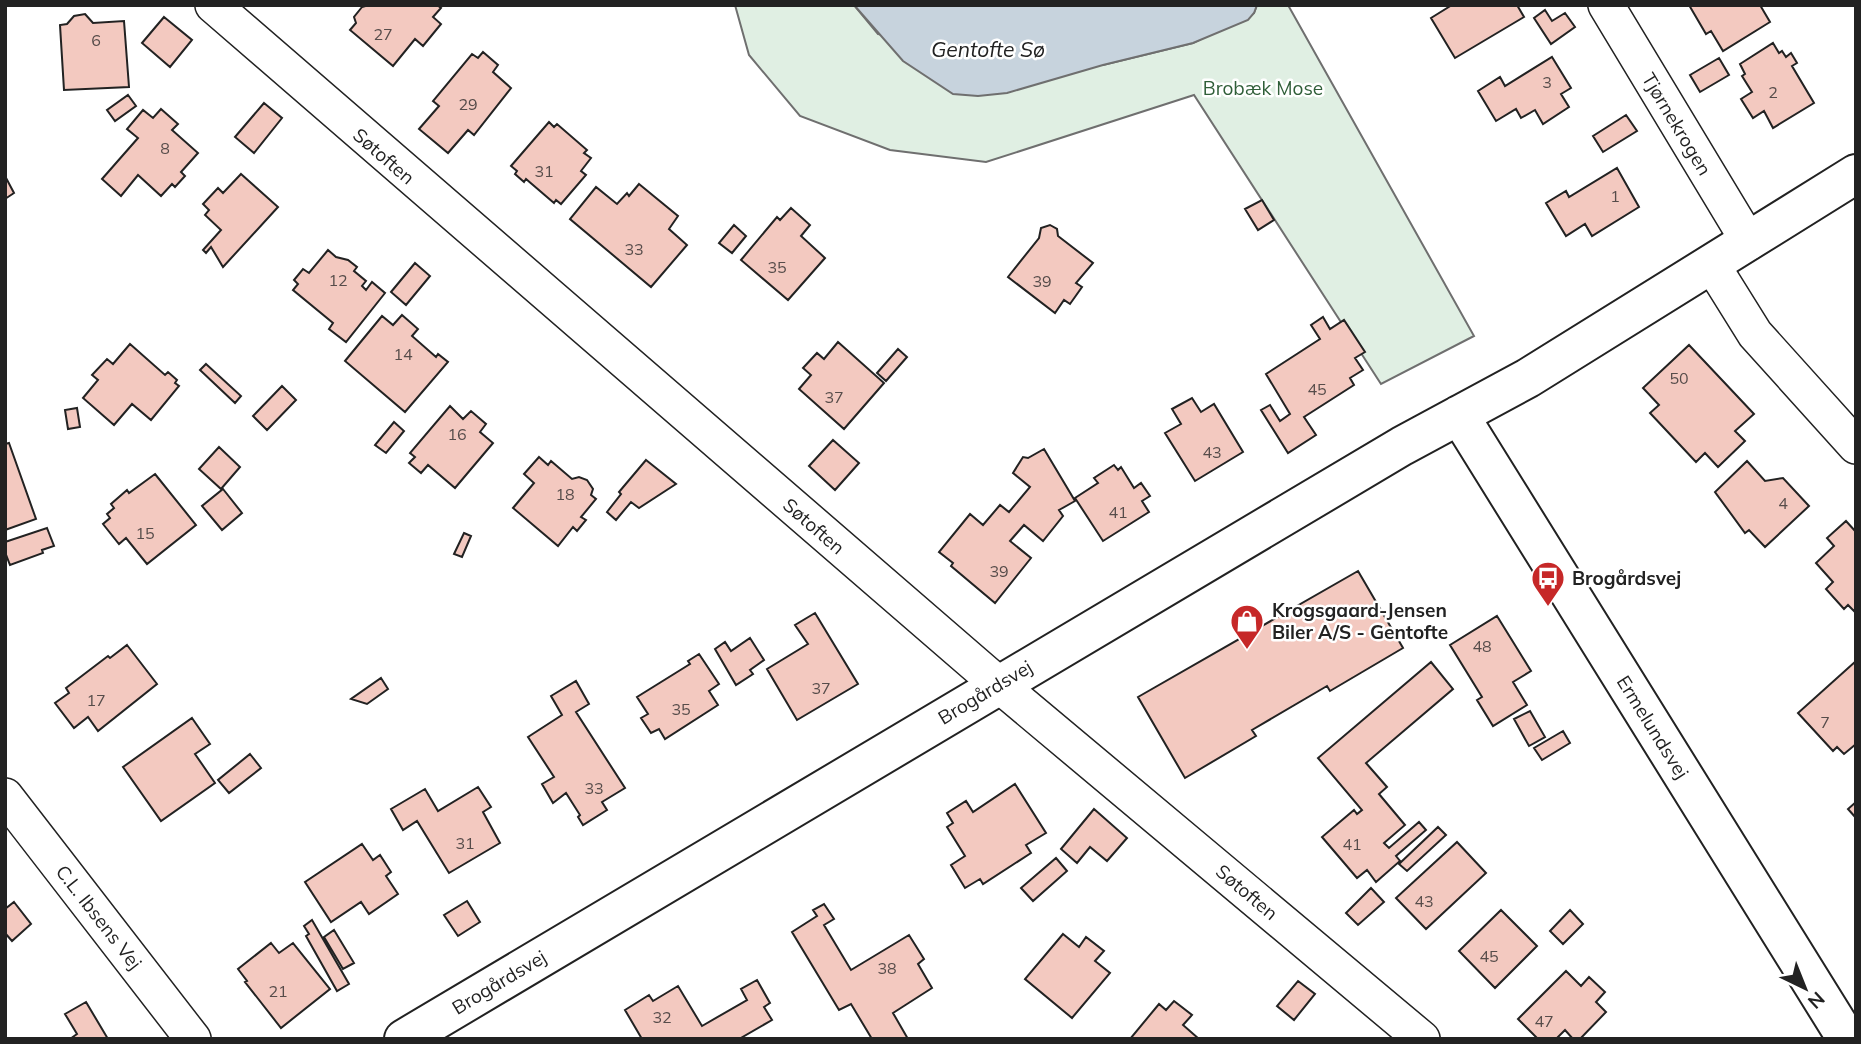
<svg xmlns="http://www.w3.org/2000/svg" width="1861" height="1044" font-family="Mulish,sans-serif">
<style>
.green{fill:#e0efe3;stroke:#6f6f6f;stroke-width:2}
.water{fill:#c7d3dd;stroke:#6f6f6f;stroke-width:2}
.building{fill:#f3c9c0;stroke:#222;stroke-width:2}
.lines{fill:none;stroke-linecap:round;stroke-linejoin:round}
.minor-casing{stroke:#222;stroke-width:38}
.tertiary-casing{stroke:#222;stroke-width:42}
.minor{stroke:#fff;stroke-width:35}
.tertiary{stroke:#fff;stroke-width:38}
.labels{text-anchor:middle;stroke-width:5;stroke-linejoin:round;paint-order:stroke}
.number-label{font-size:16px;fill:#564c4a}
.park-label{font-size:19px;fill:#2f5e38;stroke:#fff}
.street-label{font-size:19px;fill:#222;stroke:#fff}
.poi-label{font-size:19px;font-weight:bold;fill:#222;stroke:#fff;text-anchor:start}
.water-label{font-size:21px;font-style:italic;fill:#222;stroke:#fff}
</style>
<rect width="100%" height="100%" fill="#fff"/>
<path class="green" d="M735 5H854L878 34 1103 65 1193 43 1254 13 1257 5H1288L1474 336 1381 384 1194 95 986 162 890 150 800 116 749 55Z"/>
<path class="water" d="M854 5H1257L1254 13 1248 20 1193 43 1103 65 1007 93 978 96 953 94 903 61Z"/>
<path class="building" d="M369 5H437L441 8 433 17 441 24 423 46 415 39 393 66 350 30 356 23 354 17 362 7Z
M1452 5H1517L1524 17 1455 58 1431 18Z
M1689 5H1760L1770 22 1723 51 1711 31 1706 34Z
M1545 10 1552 21 1565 13 1575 27 1551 44 1534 18Z
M85 14 93 23 124 21 129 87 64 90 60 25 67 24 74 16Z
M164 17 192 40 170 67 142 43Z
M1773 43 1779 53 1782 51 1786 57 1791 53 1797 63 1792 66 1814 103 1773 128 1764 111 1753 118 1741 99 1752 92 1742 76 1745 74 1740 64Z
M483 52 498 65 493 72 511 88 474 135 468 130 448 153 419 129 439 106 433 101 472 54 478 58Z
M1552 57 1571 88 1561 94 1569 107 1543 124 1535 110 1521 118 1516 109 1496 121 1478 91 1500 77 1505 86Z
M1719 58 1729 75 1700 92 1690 75Z
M128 95 136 106 115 121 107 110Z
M264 103 282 118 254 153 235 137Z
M161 109 178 124 172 130 198 153 181 172 185 176 175 187 172 184 161 196 138 175 121 196 102 179 138 138 127 129 143 110 153 118Z
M1626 115 1637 131 1603 152 1593 136Z
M549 122 554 127 557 124 587 150 584 153 591 158 581 171 586 175 561 204 556 200 554 203 526 179 524 182 515 174 517 171 511 166Z
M1617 168 1639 207 1592 236 1585 224 1566 236 1546 203 1566 191 1569 197Z
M241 174 278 207 223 267 211 247 206 253 203 250 221 230 205 215 209 210 203 204 218 188 223 193Z
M5 176 14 193 5 199Z
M639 184 678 216 669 229 687 245 651 287 570 219 596 187 617 204 627 193 629 196Z
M1262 200 1274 220 1258 230 1245 209Z
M791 208 810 225 801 236 825 258 788 300 741 260 777 217 780 220Z
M734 225 746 236 732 253 719 243Z
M1050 225 1057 229 1058 236 1093 263 1076 283 1082 287 1070 304 1064 300 1055 313 1008 277 1039 238 1041 228Z
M328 250 336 257 348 260 357 267 354 271 366 281 362 286 366 290 372 282 385 293 346 342 329 329 333 323 293 290 298 284 294 280 303 269 309 273Z
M415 263 430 276 406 305 391 292Z
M402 315 418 329 412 336 436 357 438 354 448 362 405 412 345 361 382 316 393 325Z
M1323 317 1330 329 1344 320 1365 352 1355 358 1363 370 1350 378 1354 385 1304 417 1316 435 1288 453 1261 410 1270 405 1280 421 1290 414 1266 374 1320 339 1311 325Z
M838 342 884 383 844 429 799 389 811 375 803 368 817 353 824 359Z
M130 344 165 375 168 372 177 380 175 383 179 386 151 420 132 404 114 425 83 398 98 380 92 375 107 359 113 364Z
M1689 345 1754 414 1735 431 1745 441 1718 467 1705 453 1696 462 1650 413 1659 405 1643 388Z
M898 349 907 357 886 381 877 373Z
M206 364 241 396 235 403 200 370Z
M282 386 296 400 267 430 253 416Z
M1192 398 1201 412 1214 404 1243 452 1195 481 1165 433 1181 424 1172 409Z
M450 406 463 419 471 411 486 424 480 432 493 443 455 488 428 465 421 473 409 463 415 457 410 453Z
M77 408 80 427 68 429 65 410Z
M394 422 404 431 386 453 375 445Z
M833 440 859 463 835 490 809 466Z
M9 443 36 519 5 530V444Z
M219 447 240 467 221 489 199 469Z
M1044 449 1075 501 1059 510 1063 516 1043 541 1024 525 1010 541 1031 558 995 603 951 566 953 563 939 552 970 514 983 525 1000 505 1009 512 1030 487 1013 473 1023 457 1028 458Z
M539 457 548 465 551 461 572 479 579 477 587 480 593 489 591 495 596 499 581 517 586 520 577 531 573 527 558 546 513 508 534 483 524 474Z
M646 460 676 484 639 508 631 502 616 520 607 512 621 494 619 492Z
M1747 461 1765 481 1783 478 1809 506 1765 547 1749 530 1745 533 1715 492Z
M1114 465 1118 470 1121 467 1134 488 1141 483 1150 496 1142 501 1149 512 1103 541 1075 498 1098 483 1094 478Z
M155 474 196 525 147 564 126 538 119 544 103 524 110 518 107 514 114 508 111 504 127 490 129 493Z
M223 489 242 513 222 530 202 506Z
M1846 521 1856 532V609L1854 611 1848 605 1844 609 1826 589 1833 582 1816 563 1834 546 1827 538Z
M47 528 54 546 42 550 43 553 10 565 5 552V542Z
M464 533 471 536 462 557 454 554Z
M1358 571 1403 648 1330 691 1327 686 1252 730 1256 736 1185 778 1138 697Z
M815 613 858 684 797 720 767 669 808 644 795 625Z
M1497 616 1531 671 1513 682 1527 705 1493 726 1477 700 1482 697 1450 645Z
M750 638 764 660 750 670 753 674 736 685 715 649 725 642 731 651Z
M127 645 157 684 98 731 88 717 74 728 55 703 69 693 66 688 108 656 110 658Z
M699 654 719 684 709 691 718 705 665 739 659 729 651 733 641 718 648 714 637 697 690 664 688 661Z
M1856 661V744L1844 754 1837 747 1833 751 1798 713Z
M1431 662 1453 689 1366 763 1387 787 1379 794 1405 825 1384 843 1389 848 1419 822 1426 830 1396 856 1400 861 1376 882 1367 870 1357 878 1322 837 1354 810 1357 814 1362 810 1318 758Z
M381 678 388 689 367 704 351 699Z
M576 681 589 704 576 712 625 788 602 802 607 810 583 825 578 817 580 815 566 793 553 803 542 784 554 777 528 737 562 715 551 696Z
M1530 711 1545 737 1529 746 1514 719Z
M192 718 210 744 195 754 215 783 161 821 123 767Z
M1563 731 1570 743 1542 760 1534 748Z
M250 754 261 768 229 793 218 780Z
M1015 784 1046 833 1026 845 1031 853 983 884 980 879 965 888 951 865 965 856 947 827 953 823 947 813 966 801 973 812Z
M478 787 491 807 483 812 500 843 449 873 417 821 403 830 391 809 425 789 438 811Z
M1856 802V818L1848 809Z
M1094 809 1127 838 1107 861 1090 847 1077 863 1061 849Z
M1438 827 1446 835 1407 871 1399 864Z
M1457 842 1486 873 1426 929 1396 898Z
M362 844 373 860 380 855 391 872 386 876 398 894 369 914 361 902 331 922 305 882Z
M1056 858 1067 871 1033 901 1021 888Z
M1371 888 1384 902 1358 925 1346 913Z
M467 901 480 922 458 936 444 915Z
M14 902 31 924 12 941 5 933V909Z
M824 904 834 919 824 925 851 970 909 935 924 959 918 964 932 988 893 1013 908 1039H872L851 1004 839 1010 792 932 817 916 813 910Z
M1501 910 1537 946 1495 988 1459 951Z
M1570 910 1583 924 1563 944 1550 931Z
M312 920 349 984 337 991 306 936 309 934 304 926Z
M334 930 354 963 343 969 324 937Z
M1063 934 1079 947 1086 937 1104 951 1095 961 1110 973 1072 1018 1025 979Z
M271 943 279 953 293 943 330 989 281 1028 245 982 247 981 238 969Z
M1566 971 1581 986 1589 977 1605 992 1596 1002 1606 1012 1580 1039H1573L1565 1030 1556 1039H1538L1518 1019Z
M757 980 770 1003 764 1007 772 1020 739 1039H642L625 1010 649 995 653 1001 678 986 702 1026 747 1000 741 989Z
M1298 981 1315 994 1294 1020 1277 1006Z
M1174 1001 1192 1015 1183 1025 1199 1039H1130L1159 1004 1166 1010Z
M86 1002 108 1039H70L77 1034 65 1014Z"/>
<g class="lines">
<defs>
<path id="minor" d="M213 5 998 684 1422 1039
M1606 5 1749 242
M1712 265 1755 334 1856 446
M5 796 193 1039"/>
<path id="tertiary" d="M1459 415 1847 1039
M404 1039 1402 446 1528 378 1856 174"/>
</defs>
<use href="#minor" class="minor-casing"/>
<use href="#tertiary" class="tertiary-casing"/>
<use href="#minor" class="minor"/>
<use href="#tertiary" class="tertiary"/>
</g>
<defs>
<symbol id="bus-pin" viewBox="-11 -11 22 30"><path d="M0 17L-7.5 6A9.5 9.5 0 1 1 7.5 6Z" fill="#c62828" stroke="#fff"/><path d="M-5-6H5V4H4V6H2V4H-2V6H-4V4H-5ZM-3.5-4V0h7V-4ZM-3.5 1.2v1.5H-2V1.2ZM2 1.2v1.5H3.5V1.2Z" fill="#fff"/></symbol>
<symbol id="shop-pin" viewBox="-11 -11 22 30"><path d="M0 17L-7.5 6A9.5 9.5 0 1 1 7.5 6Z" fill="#c62828" stroke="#fff"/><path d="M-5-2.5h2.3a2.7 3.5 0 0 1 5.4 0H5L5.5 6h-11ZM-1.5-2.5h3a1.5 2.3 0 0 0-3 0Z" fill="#fff"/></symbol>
</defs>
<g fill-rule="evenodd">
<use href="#bus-pin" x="1529" y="559" width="38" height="52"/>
<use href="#shop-pin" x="1228" y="602" width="38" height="52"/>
</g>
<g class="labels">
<g class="number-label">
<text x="383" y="40">27</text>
<text x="96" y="46">6</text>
<text x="1547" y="88">3</text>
<text x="1773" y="98">2</text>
<text x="468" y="110">29</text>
<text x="165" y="154">8</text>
<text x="544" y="177">31</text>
<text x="1615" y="202">1</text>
<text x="634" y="255">33</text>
<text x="777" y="273">35</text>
<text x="338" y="286">12</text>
<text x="1042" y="287">39</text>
<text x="403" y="360">14</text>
<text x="1679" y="384">50</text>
<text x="1317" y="395">45</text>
<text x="834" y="403">37</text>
<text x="457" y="440">16</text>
<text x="1212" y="458">43</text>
<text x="565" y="500">18</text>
<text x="1783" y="509">4</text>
<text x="1118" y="518">41</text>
<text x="145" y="539">15</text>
<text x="999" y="577">39</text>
<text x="1482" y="652">48</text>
<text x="821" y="694">37</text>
<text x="96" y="706">17</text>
<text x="681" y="715">35</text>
<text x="1825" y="728">7</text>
<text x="594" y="794">33</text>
<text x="465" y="849">31</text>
<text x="1352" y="850">41</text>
<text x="1424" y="907">43</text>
<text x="1489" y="962">45</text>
<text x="887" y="974">38</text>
<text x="278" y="997">21</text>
<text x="662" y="1023">32</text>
<text x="1544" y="1027">47</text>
</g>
<g class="park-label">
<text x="1263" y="95">Brobæk Mose</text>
</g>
<g class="street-label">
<text transform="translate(1677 124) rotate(59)" y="7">Tjørnekrogen</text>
<text transform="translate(384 156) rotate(41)" y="7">Søtoften</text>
<text transform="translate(814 526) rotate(41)" y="7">Søtoften</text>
<text transform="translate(985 692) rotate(-31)" y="7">Brogårdsvej</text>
<text transform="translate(1653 727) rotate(58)" y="7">Ermelundsvej</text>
<text transform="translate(1247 892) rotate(40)" y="7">Søtoften</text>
<text transform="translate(99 917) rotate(52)" y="7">C.L. Ibsens Vej</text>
<text transform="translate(499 982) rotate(-31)" y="7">Brogårdsvej</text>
</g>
<g class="poi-label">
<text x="1572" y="585">Brogårdsvej</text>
<text x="1272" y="617">Krogsgaard-Jensen<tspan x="1272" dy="22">Biler A/S - Gentofte</tspan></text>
</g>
<g class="water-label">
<text x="988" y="57">Gentofte Sø</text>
</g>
</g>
<rect width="1861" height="1044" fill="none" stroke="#222222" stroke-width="14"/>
<g transform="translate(1805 988) rotate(137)" stroke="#ffffff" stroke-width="5" paint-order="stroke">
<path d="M0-5L12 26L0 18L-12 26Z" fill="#222222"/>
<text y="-10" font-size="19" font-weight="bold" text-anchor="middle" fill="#222222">N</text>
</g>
</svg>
